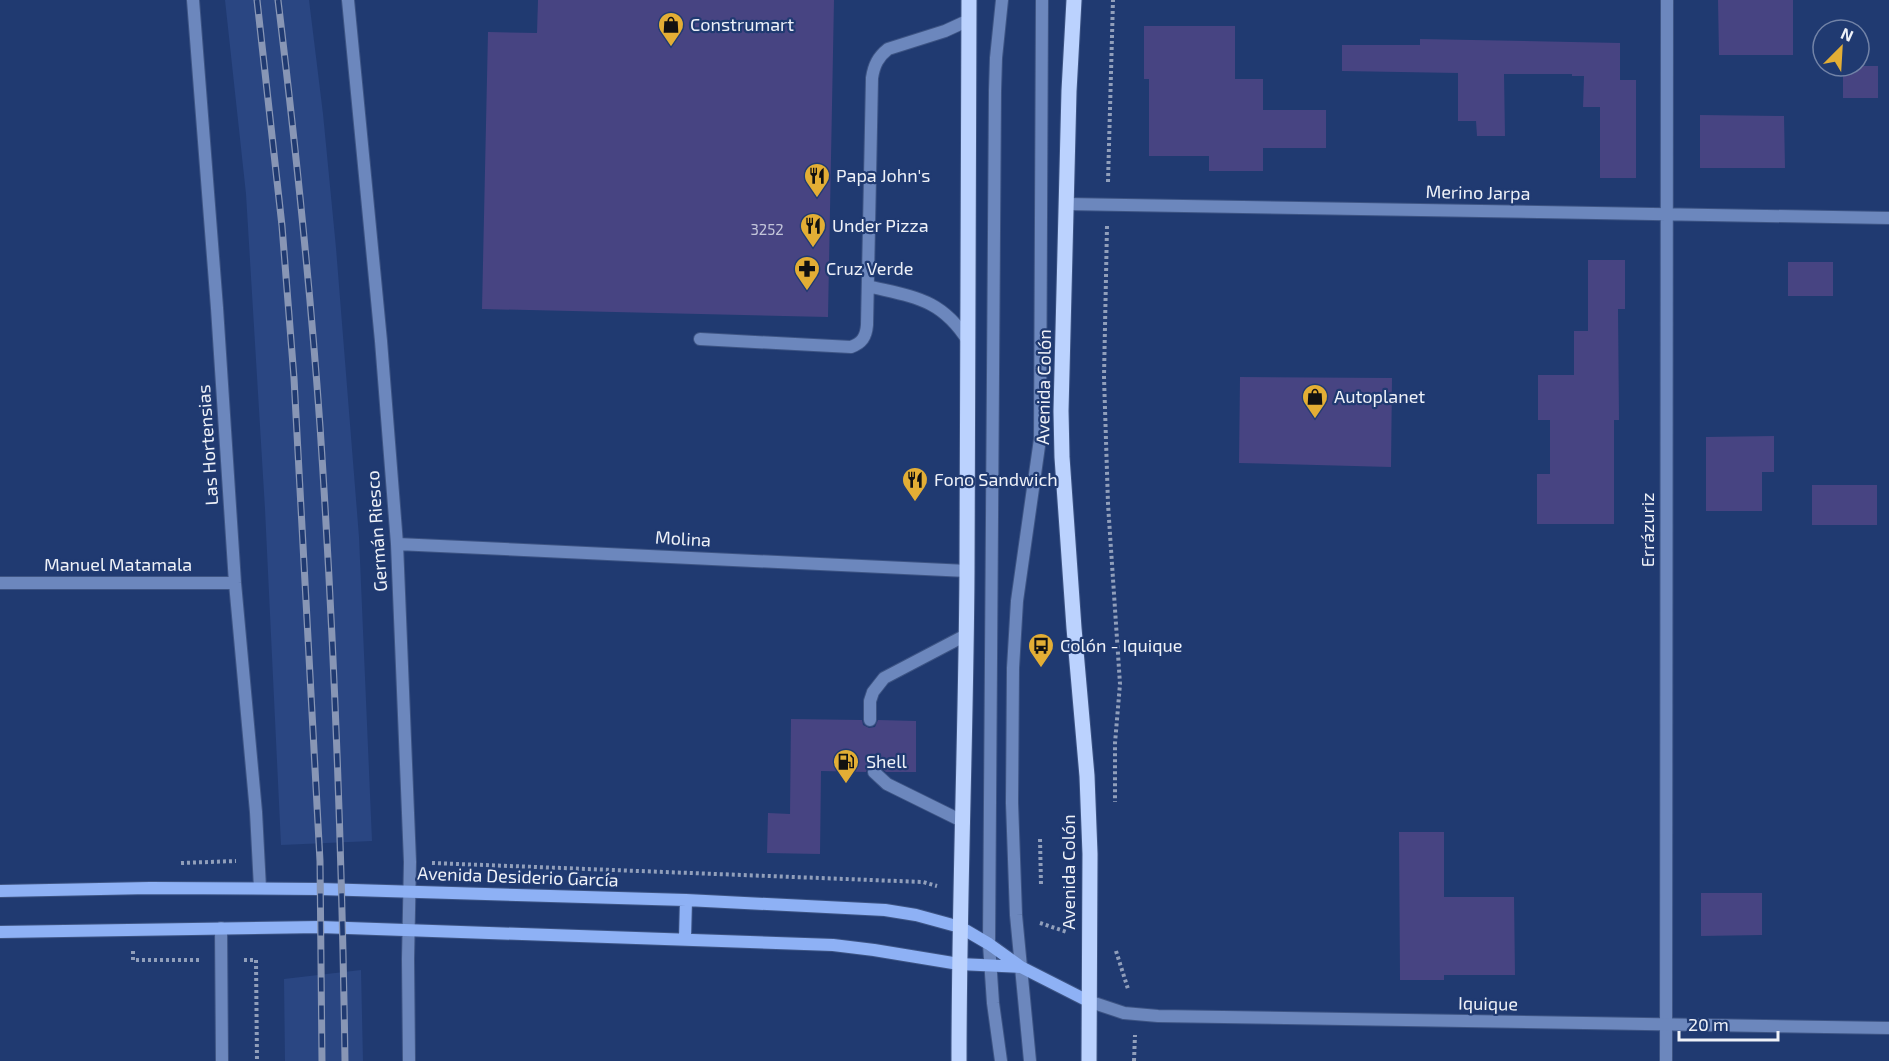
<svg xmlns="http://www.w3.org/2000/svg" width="1889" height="1061" font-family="'Exo 2',sans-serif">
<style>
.built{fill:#2a4682}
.building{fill:#474482}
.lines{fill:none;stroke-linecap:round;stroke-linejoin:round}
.service-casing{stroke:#3d5484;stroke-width:14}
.minor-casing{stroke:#3d5484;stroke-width:14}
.tertiary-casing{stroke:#3d5484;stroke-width:14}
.secondary-casing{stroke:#3d5484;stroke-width:14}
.primary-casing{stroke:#3d5484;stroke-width:17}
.path{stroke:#919fbb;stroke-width:4;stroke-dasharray:3 3;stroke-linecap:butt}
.service{stroke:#6c87bd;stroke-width:12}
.minor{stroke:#6c87bd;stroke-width:12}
.tertiary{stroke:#6c87bd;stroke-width:12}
.secondary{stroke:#8eb1f5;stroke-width:12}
.primary{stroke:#bbd2fe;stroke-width:15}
.rail-casing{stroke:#8896b5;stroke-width:7}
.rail{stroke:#203a71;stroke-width:4.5;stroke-dasharray:14;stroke-linecap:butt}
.labels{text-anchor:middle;stroke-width:4.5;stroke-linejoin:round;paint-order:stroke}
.number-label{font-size:15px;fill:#c4c6da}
.poi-label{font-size:18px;fill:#eef1f8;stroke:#203a71;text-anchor:start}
.street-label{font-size:18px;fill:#eef1f8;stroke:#203a71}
</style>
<rect width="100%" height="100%" fill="#203a71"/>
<path class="built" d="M225 0H309L323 114 336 248 359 537 372 841 281 845 265 509 246 194Z
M361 970 363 1061H285L284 979Z"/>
<path class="building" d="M538 0H834L828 317 482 309 488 32 537 33Z
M1718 0H1793V55H1719Z
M1144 26H1235V79H1263V110H1326V148H1263V171H1209V156H1149V79H1144Z
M1420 39 1620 43V80H1636V178H1600V107H1583L1584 76H1572V74H1504L1505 136H1477L1476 121H1458V73L1342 71V45H1420Z
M1843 66H1878V98H1843Z
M1700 115 1784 116 1785 168H1700Z
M1588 260H1625V309H1618L1619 420H1614V524H1537V474H1550V420H1538V375H1574V331H1588Z
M1788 262H1833V296H1788Z
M1240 377 1392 378 1391 467 1239 463Z
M1774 436V472H1762V511H1706V437Z
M1812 485H1877V525H1812Z
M791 719 862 720 863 725 869 728 875 727 878 720 916 721V772H886L875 764 868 766 866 772 821 771 820 854 767 853 768 813 790 814Z
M1399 832H1444V897H1514L1515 975H1444V980H1400Z
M1701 893H1762V935L1701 936Z"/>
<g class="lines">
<defs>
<path id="service" d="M868 286C913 297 941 298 968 341
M700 339 851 347C862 343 866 337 867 325L872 78C874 65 878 57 888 49L945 31 969 20
M870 720V701L873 692 884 678 966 635
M874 772 887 784 964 822
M1001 1061 993 1003 989 944 995 91 996 58 1002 0
M1030 1061 1016 915 1012 803 1013 668 1017 601 1040 439 1042 0"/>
<path id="minor" d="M193 0 217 308 235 583 256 812 260 888
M348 0 381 341 397 544 410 862 408 959 409 1061
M1066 204 1889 218
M397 544 967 571
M0 583H235
M1666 1061 1667 0"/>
<path id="tertiary" d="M221 928 222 1061
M1088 1001 1124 1013 1158 1016 1889 1028"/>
<path id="secondary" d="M0 891 150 888 320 889 686 900 885 910 916 915 960 927 989 944 1021 967 1088 1001
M0 932 320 927 833 945 874 950 959 964 1021 967
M685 938 686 900"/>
<path id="primary" d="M1074 0 1069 91 1061 411 1062 457 1074 628 1087 776 1090 854 1089 1061
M959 1061C959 898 966 734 967 571 968 380 968 190 969 0"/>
</defs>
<use href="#service" class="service-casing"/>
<use href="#minor" class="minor-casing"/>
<use href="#tertiary" class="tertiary-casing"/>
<use href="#secondary" class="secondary-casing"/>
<use href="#primary" class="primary-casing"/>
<path class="path" d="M1108 182 1113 0
M1107 226 1104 377 1108 504 1120 684 1115 743V802
M1040 839 1041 885
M181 863 236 861
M432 863 923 882 937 886
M1040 923 1067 932
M133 951V960H200
M1116 951 1128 989
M244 960H256L257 1061
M1134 1061 1135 1035"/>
<use href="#service" class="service"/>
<use href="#minor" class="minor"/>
<use href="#tertiary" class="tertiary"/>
<use href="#secondary" class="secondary"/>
<use href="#primary" class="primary"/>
<defs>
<path id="rail" d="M257 0 282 226 294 378 320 861 322 1061
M278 0C295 141 310 283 320 426 334 637 342 849 345 1061"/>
</defs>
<use href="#rail" class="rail-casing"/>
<use href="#rail" class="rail"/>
</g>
<defs>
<symbol id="shop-pin" viewBox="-11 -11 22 30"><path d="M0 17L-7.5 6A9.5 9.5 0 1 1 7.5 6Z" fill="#e3ae35" stroke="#203a71"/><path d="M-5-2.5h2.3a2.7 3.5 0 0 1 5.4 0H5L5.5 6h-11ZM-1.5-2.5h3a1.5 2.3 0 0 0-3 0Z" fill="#111"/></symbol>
<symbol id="restaurant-pin" viewBox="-11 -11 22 30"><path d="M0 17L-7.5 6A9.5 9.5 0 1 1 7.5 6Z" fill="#e3ae35" stroke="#203a71"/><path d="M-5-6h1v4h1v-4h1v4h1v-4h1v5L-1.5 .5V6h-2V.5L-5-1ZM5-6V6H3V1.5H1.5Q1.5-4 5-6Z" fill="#111"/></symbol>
<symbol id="pharmacy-pin" viewBox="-11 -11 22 30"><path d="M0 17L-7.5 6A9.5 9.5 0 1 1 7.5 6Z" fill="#e3ae35" stroke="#203a71"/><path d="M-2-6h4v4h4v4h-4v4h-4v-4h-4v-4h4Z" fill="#111"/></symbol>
<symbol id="bus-pin" viewBox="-11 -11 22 30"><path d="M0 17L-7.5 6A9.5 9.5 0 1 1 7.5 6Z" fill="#e3ae35" stroke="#203a71"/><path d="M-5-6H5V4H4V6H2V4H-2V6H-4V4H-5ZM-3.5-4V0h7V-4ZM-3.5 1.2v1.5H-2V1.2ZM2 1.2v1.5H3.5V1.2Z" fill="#111"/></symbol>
<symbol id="fuel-pin" viewBox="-11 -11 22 30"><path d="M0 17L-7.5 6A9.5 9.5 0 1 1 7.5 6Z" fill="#e3ae35" stroke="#203a71"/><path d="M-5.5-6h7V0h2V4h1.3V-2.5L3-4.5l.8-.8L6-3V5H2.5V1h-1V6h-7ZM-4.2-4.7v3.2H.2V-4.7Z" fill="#111"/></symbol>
</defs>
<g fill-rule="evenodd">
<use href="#shop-pin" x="656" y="10" width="30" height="40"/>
<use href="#restaurant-pin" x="802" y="161" width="30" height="40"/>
<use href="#restaurant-pin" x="798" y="211" width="30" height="40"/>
<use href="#pharmacy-pin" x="792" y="254" width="30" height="40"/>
<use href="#shop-pin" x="1300" y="382" width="30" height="40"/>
<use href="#restaurant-pin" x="900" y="465" width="30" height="40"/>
<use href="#bus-pin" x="1026" y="631" width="30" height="40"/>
<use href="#fuel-pin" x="831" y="747" width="30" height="40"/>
</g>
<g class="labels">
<g class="number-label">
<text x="767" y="235">3252</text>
</g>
<g class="poi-label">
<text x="690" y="31">Construmart</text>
<text x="836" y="182">Papa John's</text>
<text x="832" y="232">Under Pizza</text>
<text x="826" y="275">Cruz Verde</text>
<text x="1334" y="403">Autoplanet</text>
<text x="934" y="486">Fono Sandwich</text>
<text x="1060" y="652">Colón - Iquique</text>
<text x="866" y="768">Shell</text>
</g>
<g class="street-label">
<text transform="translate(1478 193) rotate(1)" y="6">Merino Jarpa</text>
<text transform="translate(1044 387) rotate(-89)" y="6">Avenida Colón</text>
<text transform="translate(208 445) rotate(-94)" y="6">Las Hortensias</text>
<text transform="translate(1648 530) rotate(-90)" y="6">Errázuriz</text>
<text transform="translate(377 531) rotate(-94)" y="6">Germán Riesco</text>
<text transform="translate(683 539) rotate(3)" y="6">Molina</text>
<text x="118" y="571">Manuel Matamala</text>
<text transform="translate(1069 872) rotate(-90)" y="6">Avenida Colón</text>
<text transform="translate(518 877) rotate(2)" y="6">Avenida Desiderio García</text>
<text transform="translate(1488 1004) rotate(1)" y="6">Iquique</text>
</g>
</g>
<g transform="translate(1841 48) rotate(24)"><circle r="28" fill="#203a71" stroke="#7283a7" stroke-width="1.5"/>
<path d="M0-4.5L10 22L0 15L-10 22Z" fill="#e3ae35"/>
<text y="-9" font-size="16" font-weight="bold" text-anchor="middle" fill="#eef1f8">N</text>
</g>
<path d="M1679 1031v9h99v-9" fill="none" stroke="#eef1f8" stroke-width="3"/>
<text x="1688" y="1031" font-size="18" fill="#eef1f8" stroke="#203a71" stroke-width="4.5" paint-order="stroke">20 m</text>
</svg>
